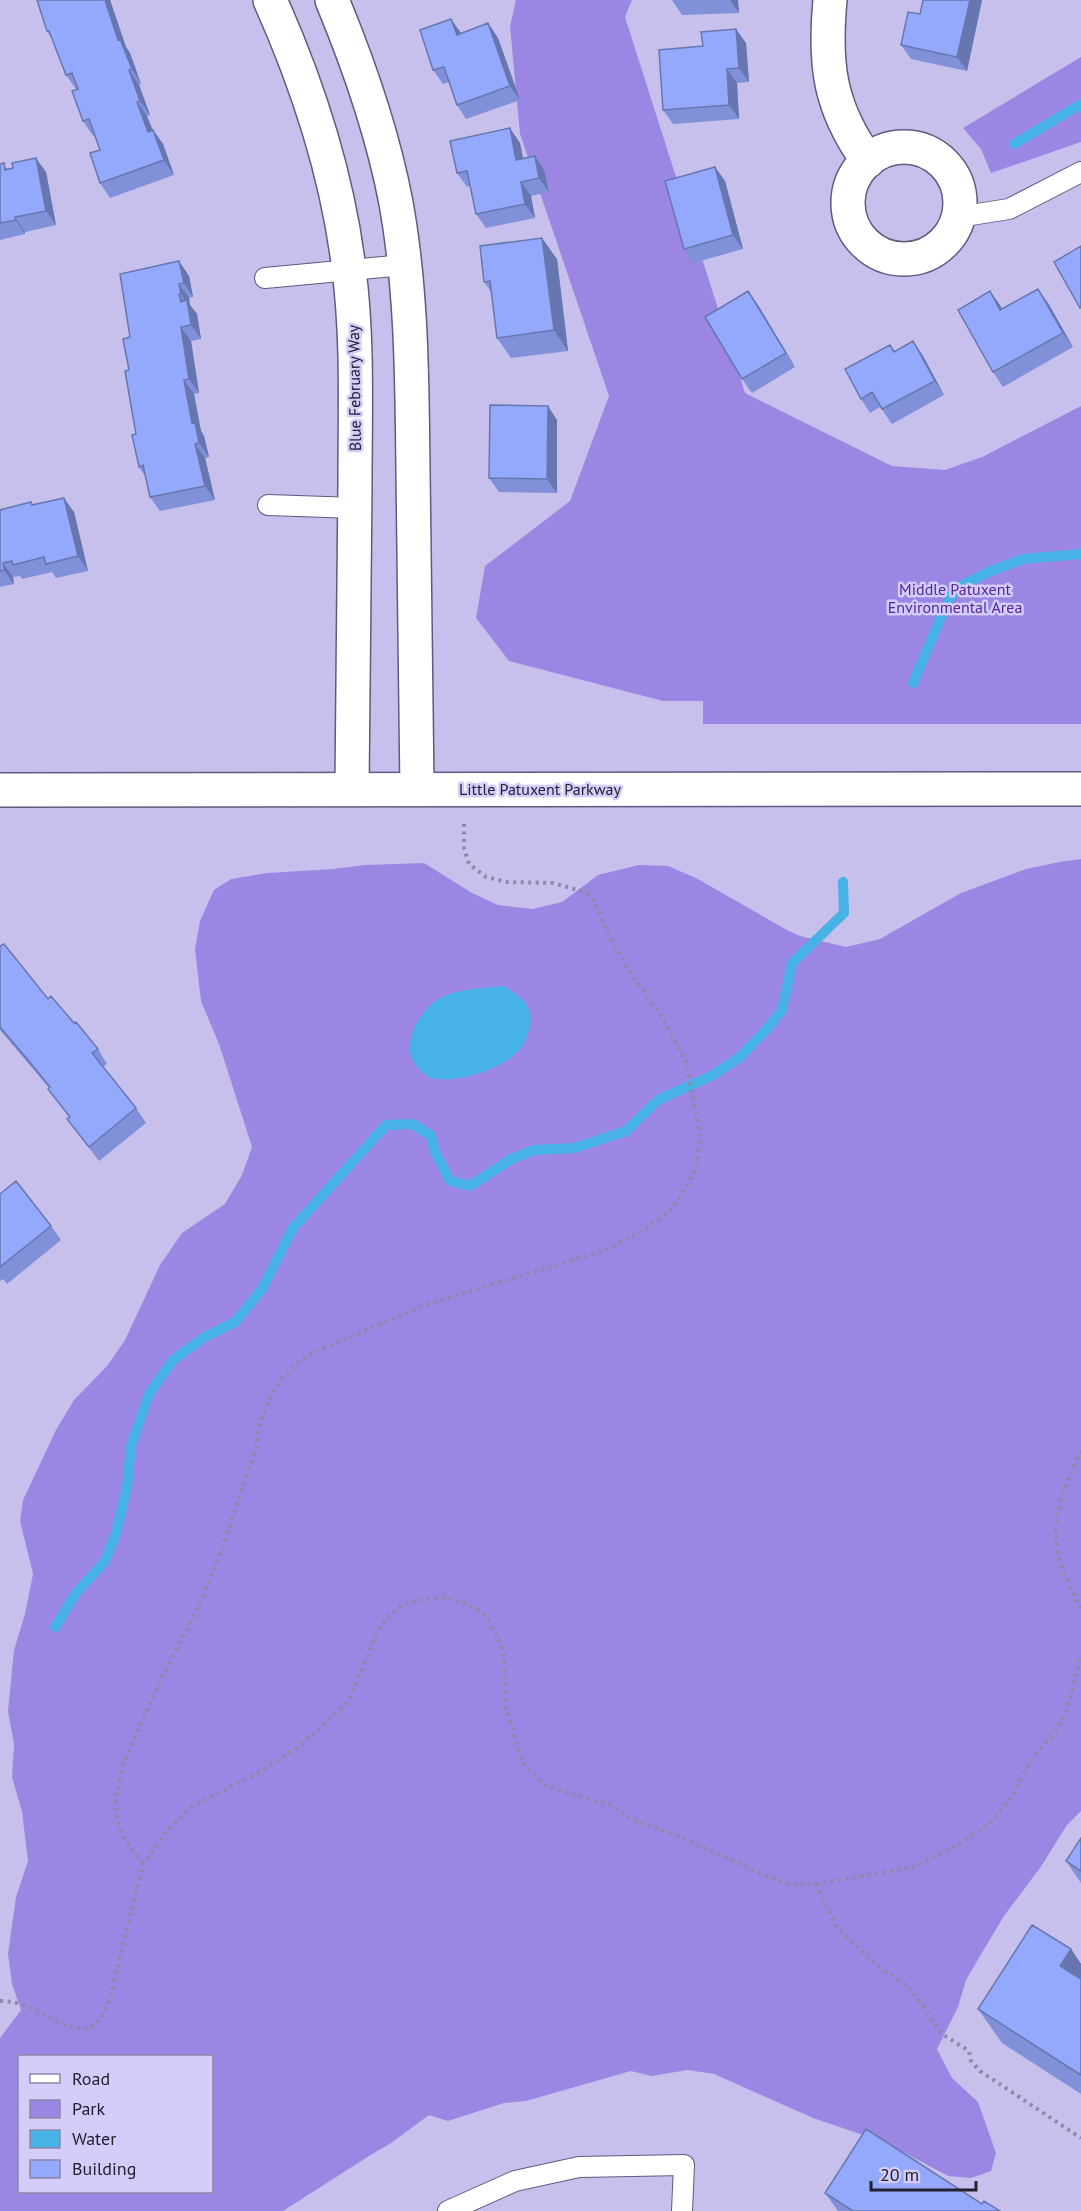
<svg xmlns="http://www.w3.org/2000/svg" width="1081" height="2211" font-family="'PT Sans',sans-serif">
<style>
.green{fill:#9b87e3;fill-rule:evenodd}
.water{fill:#46b2e5}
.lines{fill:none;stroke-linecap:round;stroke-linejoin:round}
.stream{stroke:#46b2e5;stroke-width:10}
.service-casing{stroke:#615980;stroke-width:22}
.minor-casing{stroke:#615980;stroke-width:36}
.tertiary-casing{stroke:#615980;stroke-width:36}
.path{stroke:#8e89ab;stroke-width:4;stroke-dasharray:3 4.5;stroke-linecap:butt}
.service{stroke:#fff;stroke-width:20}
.minor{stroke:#fff;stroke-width:33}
.tertiary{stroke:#fff;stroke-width:33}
.wall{fill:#8091d9}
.shaded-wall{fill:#6876b0}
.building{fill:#95a9fc;stroke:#6876b0;stroke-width:1.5}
.labels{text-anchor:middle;stroke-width:5;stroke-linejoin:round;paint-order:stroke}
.street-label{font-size:16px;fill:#232030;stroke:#d4ccf9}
.park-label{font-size:16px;fill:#5226a0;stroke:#d4ccf9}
</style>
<rect width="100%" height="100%" fill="#c7c0ec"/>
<path class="green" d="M516 0H632L625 17 745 393 892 466 945 470 982 457 1081 406V724H703V701H663L509 661 476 618 485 566 570 501 609 396 520 134 510 26Z
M1081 57V142L991 173 981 149 963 128Z
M1081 859V1811L1067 1825 1040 1868 1004 1916 983 1951 966 1980 958 2007 937 2049 952 2078 978 2102 996 2153 991 2171 971 2178 948 2176 903 2152 863 2135 813 2118 714 2074 688 2070 651 2076 631 2071 526 2101 504 2103 448 2121 429 2115 391 2143 369 2156 283 2211H0V2038L21 2010 12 1984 8 1954 16 1897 28 1861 22 1812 12 1777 14 1744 8 1711 14 1650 25 1614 33 1574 20 1521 23 1500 56 1430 74 1400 108 1365 125 1340 160 1265 182 1233 225 1204 242 1175 252 1147 219 1044 201 1001 195 949 200 921 214 890 231 879 268 873 333 869 365 865 424 863 472 893 498 905 532 909 562 902 598 875 639 865 668 866 696 878 787 930 800 936 846 947 880 939 961 893 1026 869 1060 862ZM20 2056H212V2192H20Z"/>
<path class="water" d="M504 986C510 991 520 996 525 1002 532 1012 532 1022 528 1033 526 1037 525 1042 523 1045 509 1068 457 1084 431 1078 427 1077 424 1073 420 1070 398 1051 416 1014 437 1000 453 989 485 988 504 986Z"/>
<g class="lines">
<path class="stream" d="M1014 144 1081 104
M913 683 944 610 955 589 988 572 1023 559 1081 554
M55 1627 76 1593 105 1561 116 1533 127 1487 131 1446 149 1394 173 1360 203 1338 235 1322 262 1289 293 1228 386 1125 413 1124 431 1136 435 1152 450 1181 470 1186 511 1159 534 1150 574 1148 626 1131 658 1100 713 1075 740 1057 765 1031 782 1010 792 963 844 913 843 882"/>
<defs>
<path id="service" d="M958 217 1009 209 1081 172
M265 278 404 265
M268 505 355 508
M448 2211 515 2181 579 2167 684 2165 682 2211"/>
<path id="minor" d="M270 0C308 85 338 177 349 270 358 340 355 412 355 483 354 585 353 687 352 788
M332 0C359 65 383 134 396 203 412 291 412 382 413 471 414 577 416 683 417 789
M830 0C824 64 829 107 868 161
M848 203a56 56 0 1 1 112 0a56 56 0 1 1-112 0Z"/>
<path id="tertiary" d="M0 790 1081 789"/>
</defs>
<use href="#service" class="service-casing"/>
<use href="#minor" class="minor-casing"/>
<use href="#tertiary" class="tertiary-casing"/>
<path class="path" d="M1081 1450C1063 1491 1046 1525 1063 1570 1068 1583 1075 1596 1081 1608
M143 1863 126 1841 117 1821 116 1798 123 1764 163 1675 197 1610 219 1558 256 1448 260 1422 272 1393 283 1377 306 1356 425 1305 606 1250 649 1227 672 1208 687 1186 697 1166 700 1134 686 1061 662 1017 632 975 611 940 594 900 585 892 553 883 507 882 486 877 469 864 464 848V823
M816 1884 837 1928 879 1967 909 1987 942 2034 969 2051 971 2061 980 2071 1081 2138
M0 2001C38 2001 56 2031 90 2029L102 2017 110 1999 143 1864 171 1826 191 1807 258 1773 297 1748 348 1703 377 1633 386 1618 402 1605 421 1600 445 1597 471 1606 486 1616 498 1637 504 1655 506 1707 518 1748 525 1766 541 1783 564 1792 610 1805 635 1821 676 1835 764 1875 792 1885 816 1884 913 1867 958 1845 988 1825 1012 1798 1026 1769 1038 1751 1056 1731 1066 1712 1081 1657"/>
<use href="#service" class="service"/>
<use href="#minor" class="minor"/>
<use href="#tertiary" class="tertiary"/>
</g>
<path class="wall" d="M37 0H110L126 47 130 53 141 84 139 85 150 115 147 116 153 130 163 144 174 175 110 198 100 183V150L95 135 93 136 83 121 76 89 66 75 52 39 47 31Z
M672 0H738L739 13 682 15Z
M923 0H982L967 71 911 59 901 45 920 14Z
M488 23 498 38 520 100 466 119 457 105 449 82 443 84 433 70 461 33Z
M746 43 749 82 737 83 739 119 673 124 663 110 703 46Z
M520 143 523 159 535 156 544 170 549 192 531 196 535 218 486 228 476 214 470 186 467 187 457 173Z
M0 164 8 169 46 172 56 225 25 232V234L0 240Z
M715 167 725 181 743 249 693 263 684 249Z
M557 259 568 351 511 358 497 338 491 292 484 282Z
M120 274 189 276 193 297 189 298 190 305 197 314 201 339 191 341 199 393 194 394 196 405 201 431 204 436 209 457 205 458 215 500 160 511 150 497 145 476 139 467 129 370 130 337Z
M1038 289 1048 303 1073 347 1003 387 993 372 990 291 1002 309Z
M748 291 758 305 795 367 752 393 742 379Z
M913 341 923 356 944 395 892 424 880 407 870 413 861 399 890 345 895 351Z
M557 420V493L499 492 489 478Z
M31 502 33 505 74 512 88 571 56 578 52 572 22 579 20 576 13 577 14 584 0 587V509Z
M0 946 48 999 74 1023 98 1049 107 1064 103 1067 136 1108 146 1123 99 1161 67 1119 69 1117 48 1089 49 1088 0 1030Z
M0 1194 51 1226 61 1240 7 1284 3 1279 0 1281Z
M1081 1838V1883L1066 1861Z
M1071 1949 1081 1964V2094L1002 2043 978 2009Z
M825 2193 982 2204 1000 2211H838Z"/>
<path class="shaded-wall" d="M105 0H110L126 47 130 53 141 84 132 69 118 40Z
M730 0H738L739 13Z
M970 0H982L967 71 957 57Z
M451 19 461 33 457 35Z
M488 23 498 38 520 100 510 86Z
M736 29 746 43 749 82 739 68Z
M727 69 737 83 739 119 729 105Z
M129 70 139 85 150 115 140 101Z
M137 102 147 116 158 146 148 132Z
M510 128 520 143 526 174 516 160Z
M153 130 163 144 174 175 164 160Z
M535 156 544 170 549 192 539 178Z
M36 158 46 172 56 225 46 211Z
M715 167 725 181 743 249 733 235Z
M521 182 531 196 535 218 525 204Z
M15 217 25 232V234L16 220Z
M542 238 557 259 568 351 554 330Z
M179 261 189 276 193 297 184 283Z
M179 284 189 298 190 305 197 314 201 339 191 325 181 302 179 294 188 308 187 303 181 294Z
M1038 289 1048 303 1073 347 1063 333Z
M748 291 758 305 795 367 786 353Z
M990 291 1000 305 1010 324 1000 310Z
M181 327 191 341 199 393 189 379Z
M913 341 923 356 944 395 935 381Z
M184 380 194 394 201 431 204 436 209 457 199 443 192 423 186 391Z
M548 406 557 420V493L547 479Z
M195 444 205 458 215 500 205 486Z
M64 498 74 512 88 571 78 556Z
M3 563 13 577 14 584 4 570Z
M1071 1949 1081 1964V1995L1060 1966Z"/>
<path class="building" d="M37 0H105L118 40 120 39 132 69 129 70 140 101 137 102 148 132 153 130 164 160 100 183 90 153 100 150 89 119 83 121 72 91 78 89 72 73 66 75 49 31H47Z
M923 0H970L957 57 901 45 908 12 920 14Z
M451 19 457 35 488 23 510 86 457 105 444 67 433 70 420 30Z
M736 29 739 68 727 69 729 105 663 110 659 50 703 46 701 32Z
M510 128 516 160 535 156 539 178 521 182 525 204 476 214 467 171 457 173 450 141Z
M36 158 46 211 15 217 16 220 0 223V164L4 163 5 170 13 168 12 163Z
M715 167 733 235 684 249 665 181Z
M542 238 554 330 497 338 490 281 484 282 480 246Z
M1081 246V307L1080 308 1054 262Z
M179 261 184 283 179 284 181 294H179L181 302 187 300 191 325 181 327 189 379 184 380 186 391 192 423 195 422 199 443 195 444 205 486 150 497 143 465 139 467 132 435 136 434 125 371 129 370 123 339 130 337 120 274Z
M1038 289 1063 333 993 372 958 310 990 291 1000 310Z
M748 291 786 353 742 379 705 317Z
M913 341 935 381 882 409 872 392 861 399 845 369 890 345 894 352Z
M490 405 548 406 547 479 489 478Z
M64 498 78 556 46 564 44 557 13 565 12 561 3 563 4 570 0 571V510L31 502 32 505Z
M4 944 48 999 51 996 74 1023 76 1022 98 1049 92 1053 136 1108 89 1147 67 1119 70 1117 48 1089 50 1087 28 1060 0 1027V946Z
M16 1181 51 1226 0 1267V1194Z
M1081 1838V1871L1066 1861Z
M1032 1925 1071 1949 1060 1966 1081 1979V2075L978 2009Z
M866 2129 982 2204 984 2201 1000 2211H853L825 2193Z"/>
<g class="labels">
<g class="street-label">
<text transform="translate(354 388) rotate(-91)" y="6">Blue February Way</text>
<text x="540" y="795">Little Patuxent Parkway</text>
</g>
<g class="park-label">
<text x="955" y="595">Middle Patuxent<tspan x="955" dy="18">Environmental Area</tspan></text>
</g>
</g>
<rect x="18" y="2055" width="195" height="138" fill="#d4ccf9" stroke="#8d87a9" stroke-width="1.5"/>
<rect x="30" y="2074" width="30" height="9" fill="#ffffff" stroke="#8d87a9" stroke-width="1.5"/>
<text x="72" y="2085" font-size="18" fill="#232030">Road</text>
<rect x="30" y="2100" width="30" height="18" fill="#9b87e3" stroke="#8d87a9" stroke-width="1.5"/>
<text x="72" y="2115" font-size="18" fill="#232030">Park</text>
<rect x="30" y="2130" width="30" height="18" fill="#46b2e5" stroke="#8d87a9" stroke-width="1.5"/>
<text x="72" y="2145" font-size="18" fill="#232030">Water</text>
<rect x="30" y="2160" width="30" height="18" fill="#95a9fc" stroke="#8d87a9" stroke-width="1.5"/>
<text x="72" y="2175" font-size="18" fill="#232030">Building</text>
<path d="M871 2181v9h105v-9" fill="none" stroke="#232030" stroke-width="3"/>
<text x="880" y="2181" font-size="18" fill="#232030" stroke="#d4ccf9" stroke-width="4.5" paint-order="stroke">20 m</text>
</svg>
